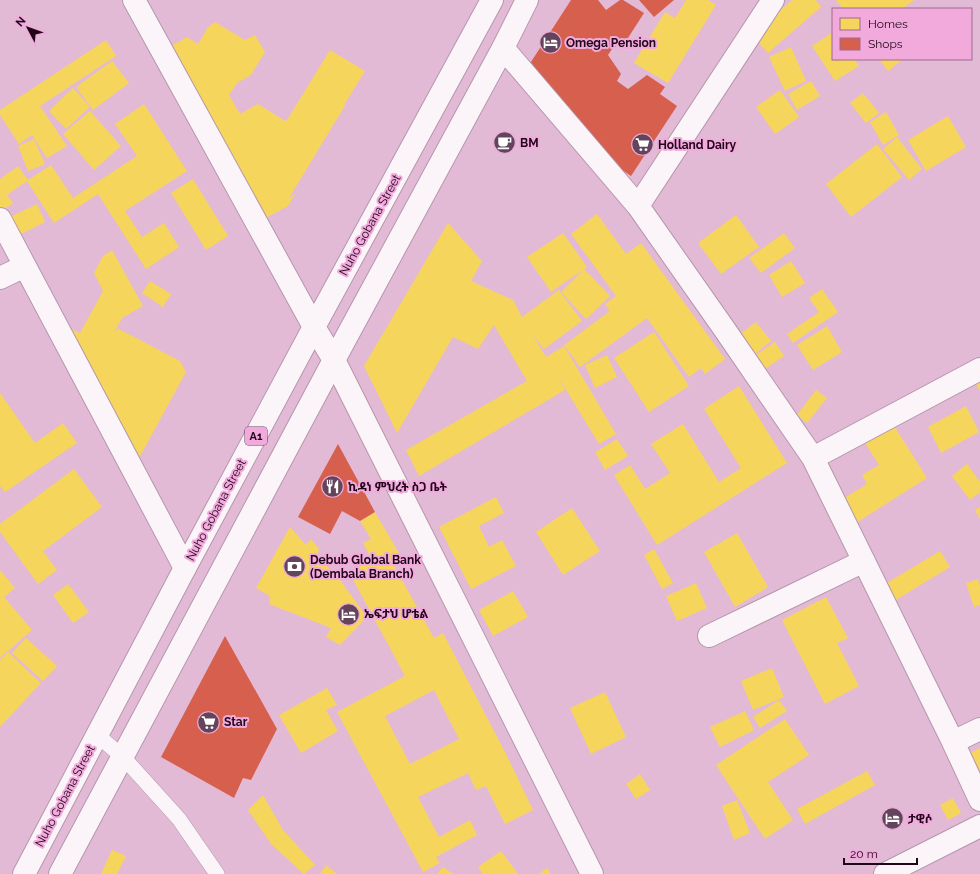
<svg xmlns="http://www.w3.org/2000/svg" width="980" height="874" font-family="Raleway,'Noto Sans Ethiopic',sans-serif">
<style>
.homes{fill:#f6d55c;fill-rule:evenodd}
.shops{fill:#d6604d}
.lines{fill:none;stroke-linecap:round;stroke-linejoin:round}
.service-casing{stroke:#b596ac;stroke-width:16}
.minor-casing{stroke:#b596ac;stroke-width:24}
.primary-casing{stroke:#b596ac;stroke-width:24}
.service{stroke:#fbf5f9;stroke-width:15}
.minor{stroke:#fbf5f9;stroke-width:22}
.primary{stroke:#fbf5f9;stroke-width:22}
.labels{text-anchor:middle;stroke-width:4;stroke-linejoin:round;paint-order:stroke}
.shield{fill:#f2aadc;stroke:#5e3754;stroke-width:1}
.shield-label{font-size:11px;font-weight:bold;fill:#1f0619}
.poi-label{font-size:12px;font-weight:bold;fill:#1f0619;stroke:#f2aadc;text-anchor:start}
.street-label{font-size:12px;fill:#1f0619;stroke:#f2aadc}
</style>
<rect width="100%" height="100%" fill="#e2bad6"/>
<path class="homes" d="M686 0H708L716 5 668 83 634 63 665 12 675 18Z
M792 0H816L821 7 768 53 752 35Z
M836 0H914L902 9H843Z
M215 22 245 40 255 35 265 52 251 75 237 83 229 95 240 114 258 104 285 121 287 120 330 50 365 71 344 105 346 104 289 198 295 194 288 206 262 220 164 50 187 37 198 44 208 27Z
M833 32V59H854L859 66 835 81 812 46Z
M106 40 116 56 40 106 67 146 47 158 32 135 19 144 0 115V110Z
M791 47 806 81 785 91 769 57Z
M879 59H903L888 71Z
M112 61 129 83 93 110 76 87Z
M811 81 820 96 797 110 788 94Z
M73 88 90 107 66 129 49 111Z
M780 90 799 117 775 134 756 107Z
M863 93 879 113 866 123 850 103Z
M144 104 187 171 125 211 142 237 164 223 179 247 146 269 98 194 54 223 27 181 7 195 13 203 1 212 0 210V179L18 166 28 180 51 165 73 198 137 156 115 124Z
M90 111 121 146 94 170 63 134Z
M886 112 899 135 883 145 870 122Z
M948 116 966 147 926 171 908 140Z
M897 137 922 169 909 180 883 149Z
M34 139 45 164 28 171 18 146Z
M877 144 902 177 851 217 826 184Z
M193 179 228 236 206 250 171 193Z
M37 204 45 222 13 238 4 220Z
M597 214 626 254 641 243 725 359 705 374 701 368 689 377 647 318 580 367 564 345 610 311 605 304 616 296 571 234Z
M736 215 759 247 721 274 698 243Z
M448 223 482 261 471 281 513 300 522 317 559 290 582 321 544 349 533 335 546 357 564 346 616 434 599 444 557 375 565 390 419 476 406 450 527 381 494 325 478 349 453 337 397 433 364 366Z
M563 233 587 267 551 292 527 257Z
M784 233 795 248 761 273 749 258Z
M112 250 143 306 122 318 115 331 119 329 180 361 186 372 138 460 65 326 80 333 103 291 94 273 103 256Z
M791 261 805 283 782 297 769 275Z
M584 269 610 296 586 319 561 292Z
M150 281 171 294 163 307 142 293Z
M822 289 838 312 793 343 787 334 819 312 809 298Z
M756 322 771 341 755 354 740 334Z
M827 326 842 352 813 370 797 345Z
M654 332 689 386 649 412 614 358Z
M775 342 784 356 762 371 753 357Z
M607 355 617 377 595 388 585 365Z
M980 382V391L976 384Z
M739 386 787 463 657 545 614 475 630 465 645 489 670 473 651 444 683 424 719 482 741 468 704 409Z
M816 390 827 398 807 423 797 415Z
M0 393 35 443 63 423 77 443 5 492 0 486Z
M966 406 979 432 941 453 928 427Z
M891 421 927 478 851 526 836 503 867 484 862 475 879 465 863 440Z
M617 439 628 456 605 470 595 452Z
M967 464 980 482V492L970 500 952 476Z
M74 469 102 507 43 551 57 570 38 584 0 532V524Z
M496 497 504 513 479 526 489 547 502 540 516 566 471 589 439 527Z
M980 507V519L975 510Z
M572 508 600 551 563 575 536 532Z
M375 512 400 555 391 560 434 638 443 633 506 754 533 810 505 824 486 786 476 790 468 773 418 797 439 837 470 820 477 835 436 857 440 863 423 872 337 712 405 676 349 572 372 560 363 543 371 539 360 521ZM434 690 459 739 410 764 385 716Z
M290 527 306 545 311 539 319 549 317 556 340 580 367 617 340 645 326 637 331 628 269 604 270 596 256 588Z
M737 533 768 587 735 607 704 552Z
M654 549 673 583 662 589 644 555Z
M940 551 950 567 894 601 885 584Z
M0 570 15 588 4 597 32 630 0 658Z
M978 579 980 586V605L974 607 966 583Z
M696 583 707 608 677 621 666 596Z
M68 584 89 612 73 623 53 595Z
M513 591 528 617 493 636 479 610Z
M826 597 848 638 837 643 859 686 825 704 782 620Z
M26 638 57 666 43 681 12 653Z
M8 652 41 683 0 727V660Z
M772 668 784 697 753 710 741 681Z
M327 688 337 705 326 710 338 731 301 753 279 715Z
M605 692 626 737 591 754 570 708Z
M779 700 787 711 760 728 753 717Z
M745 711 754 730 720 747 710 727Z
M785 719 809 755 768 782 793 820 765 839 716 765Z
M980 748V779L968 754Z
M867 771 875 785 805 824 797 809Z
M640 774 650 790 636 799 626 784Z
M263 795 283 830 315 865 304 874 271 844 248 810Z
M953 798 961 813 948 820 940 805Z
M737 800 750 833 734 840 722 806Z
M112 850 126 856 117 874H101Z
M501 851 518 874H483L478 867Z
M326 865 337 874H320Z
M443 867 453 874H437Z
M547 868 551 874H539Z"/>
<path class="shops" d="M571 0H598L606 10 620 0H623L644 13 628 38 612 49 608 55 621 74 617 81 628 89 647 75 665 87 660 94 677 106 631 176 616 166 529 65Z
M639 0H674L654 17Z
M338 444 375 512 360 521 342 511 330 534 298 517Z
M225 636 277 729 251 780 243 778 234 798 161 757Z"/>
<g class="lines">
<defs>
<path id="service" d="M97 735 123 757 179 819 217 874"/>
<path id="minor" d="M134 0 314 327 334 360 592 874
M503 48 638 206 725 330 813 458 953 742 980 800
M638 206 773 0
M0 219 185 568
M0 278 25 266
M813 458 980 369
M709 636 864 561
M953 742 980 729
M885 874 980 826"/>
<path id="primary" d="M24 874 185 568 314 327 492 0
M60 874 334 360 503 48 527 0"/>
</defs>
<use href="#service" class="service-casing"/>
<use href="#minor" class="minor-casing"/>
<use href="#primary" class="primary-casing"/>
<use href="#service" class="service"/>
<use href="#minor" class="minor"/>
<use href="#primary" class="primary"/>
</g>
<defs>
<symbol id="hotel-disc" viewBox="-11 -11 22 22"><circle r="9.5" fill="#63455b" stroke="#f2aadc"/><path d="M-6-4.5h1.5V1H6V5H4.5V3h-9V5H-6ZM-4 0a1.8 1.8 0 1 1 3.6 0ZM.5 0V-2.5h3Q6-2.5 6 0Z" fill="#fff"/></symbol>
<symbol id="cafe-disc" viewBox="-11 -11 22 22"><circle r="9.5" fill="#63455b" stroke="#f2aadc"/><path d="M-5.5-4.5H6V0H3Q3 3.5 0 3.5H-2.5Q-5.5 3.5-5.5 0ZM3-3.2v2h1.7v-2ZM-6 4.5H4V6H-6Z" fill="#fff"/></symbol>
<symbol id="supermarket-disc" viewBox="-11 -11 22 22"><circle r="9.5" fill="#63455b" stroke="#f2aadc"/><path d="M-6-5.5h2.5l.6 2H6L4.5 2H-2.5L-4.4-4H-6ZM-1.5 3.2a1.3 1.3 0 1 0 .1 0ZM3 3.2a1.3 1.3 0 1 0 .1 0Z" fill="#fff"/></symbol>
<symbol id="restaurant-disc" viewBox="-11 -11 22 22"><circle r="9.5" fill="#63455b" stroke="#f2aadc"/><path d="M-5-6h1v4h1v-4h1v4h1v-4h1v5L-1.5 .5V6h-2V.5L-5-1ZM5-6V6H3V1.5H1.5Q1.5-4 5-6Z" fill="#fff"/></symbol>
<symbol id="bank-disc" viewBox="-11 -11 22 22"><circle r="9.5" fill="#63455b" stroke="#f2aadc"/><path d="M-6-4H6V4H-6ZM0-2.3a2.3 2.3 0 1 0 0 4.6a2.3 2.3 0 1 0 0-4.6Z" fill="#fff"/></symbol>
</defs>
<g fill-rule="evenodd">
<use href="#hotel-disc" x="538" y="30" width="25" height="25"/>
<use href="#cafe-disc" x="492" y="130" width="25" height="25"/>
<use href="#supermarket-disc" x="630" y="132" width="25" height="25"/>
<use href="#restaurant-disc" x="320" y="474" width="25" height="25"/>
<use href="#bank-disc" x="282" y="554" width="25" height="25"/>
<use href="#hotel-disc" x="336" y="602" width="25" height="25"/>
<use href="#supermarket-disc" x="196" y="710" width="25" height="25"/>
<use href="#hotel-disc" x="880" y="806" width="25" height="25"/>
</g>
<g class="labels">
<rect class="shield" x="245" y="427" width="22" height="18" rx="3"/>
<g class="shield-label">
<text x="256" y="440">A1</text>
</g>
<g class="poi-label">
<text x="566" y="47">Omega Pension</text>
<text x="520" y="147">BM</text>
<text x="658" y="149">Holland Dairy</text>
<text x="348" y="491">ኪዳነ ምህረት ስጋ ቤት</text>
<text x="310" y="564">Debub Global Bank<tspan x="310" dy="14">(Dembala Branch)</tspan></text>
<text x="364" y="618">ኤፍታህ ሆቴል</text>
<text x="224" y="726">Star</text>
<text x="908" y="823">ታዊሶ</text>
</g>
<g class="street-label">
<text transform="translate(370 225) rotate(-61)" y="4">Nuho Gobana Street</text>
<text transform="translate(216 510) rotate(-62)" y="4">Nuho Gobana Street</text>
<text transform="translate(65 796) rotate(-62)" y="4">Nuho Gobana Street</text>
</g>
</g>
<rect x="832" y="8" width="140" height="52" fill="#f2aadc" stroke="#9e688e"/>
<rect x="840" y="18" width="20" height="12" fill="#f6d55c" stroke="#9e688e"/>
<text x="868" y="28" font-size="12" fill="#1f0619">Homes</text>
<rect x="840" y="38" width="20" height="12" fill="#d6604d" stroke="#9e688e"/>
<text x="868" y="48" font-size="12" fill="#1f0619">Shops</text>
<g transform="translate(28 28) rotate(311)" stroke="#f2aadc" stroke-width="3" paint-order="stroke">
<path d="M0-3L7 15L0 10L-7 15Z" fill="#1f0619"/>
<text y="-6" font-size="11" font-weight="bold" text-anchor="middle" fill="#1f0619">N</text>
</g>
<path d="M844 858v6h73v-6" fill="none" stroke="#1f0619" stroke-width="2"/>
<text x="850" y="858" font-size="12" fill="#1f0619" stroke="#f2aadc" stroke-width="3" paint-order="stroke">20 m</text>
</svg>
